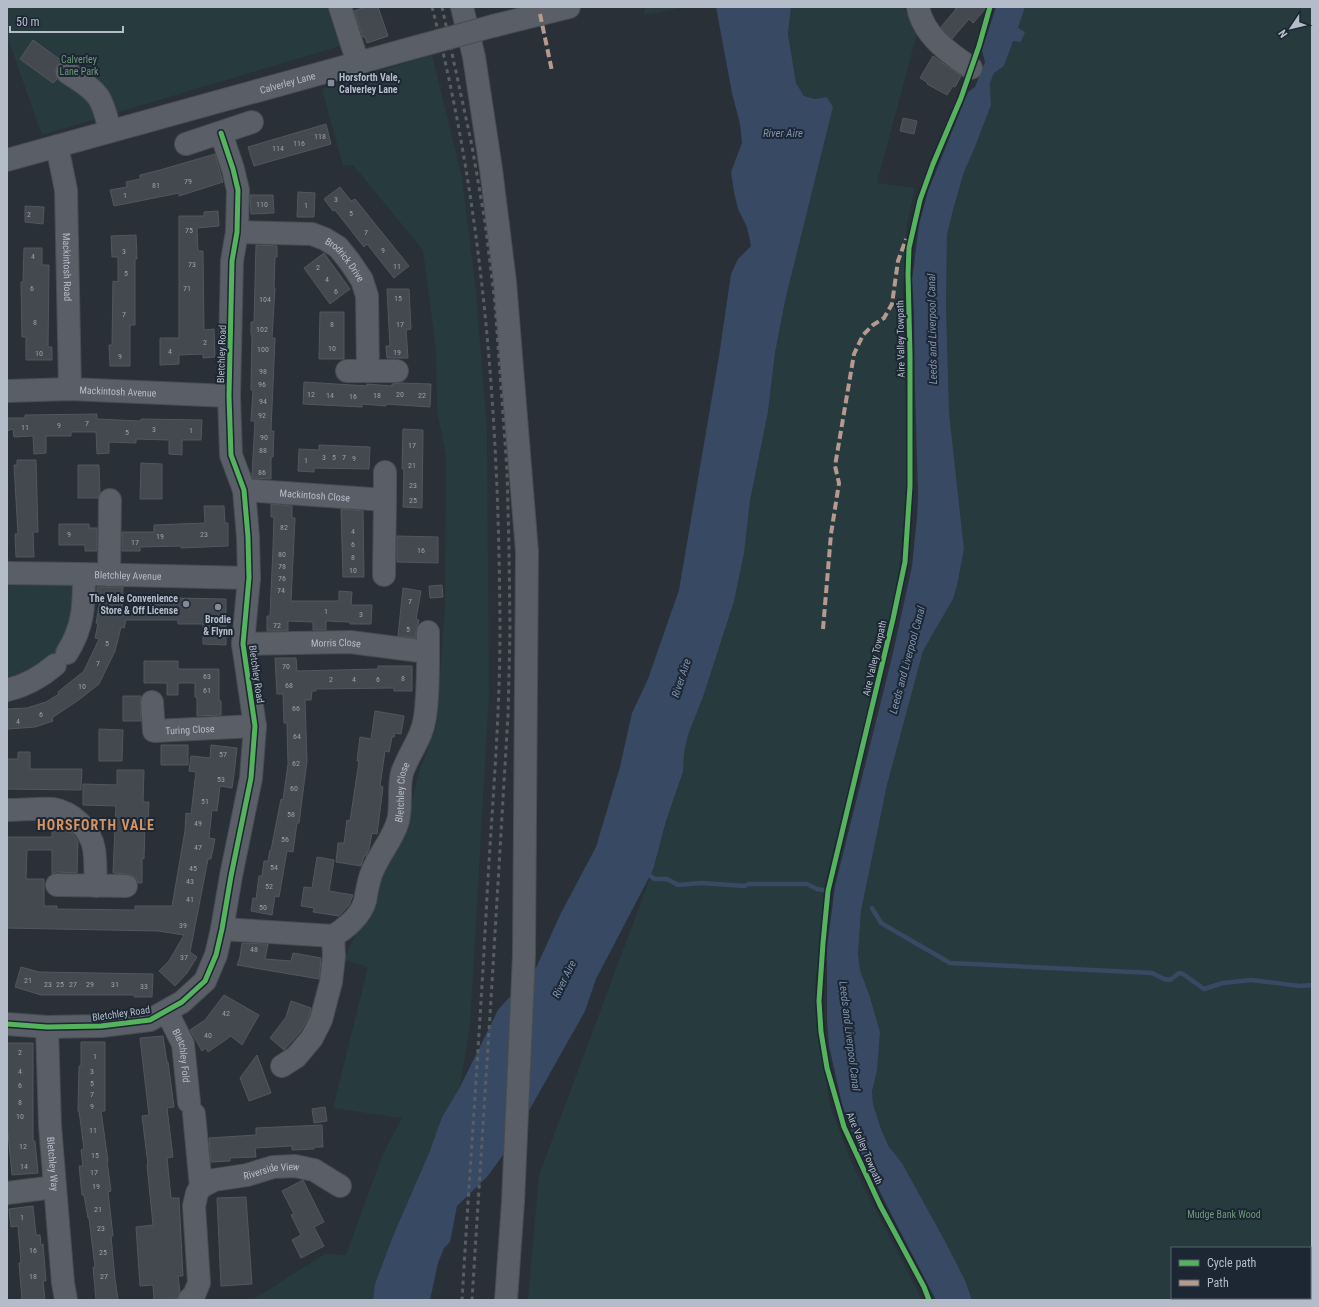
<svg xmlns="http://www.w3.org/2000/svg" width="1319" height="1307" font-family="'Roboto Condensed',sans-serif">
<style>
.green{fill:#273a3e;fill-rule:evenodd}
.water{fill:#384963}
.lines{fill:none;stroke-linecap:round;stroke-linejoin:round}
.stream{stroke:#384963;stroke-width:4.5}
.building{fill:#444950;stroke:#52575f}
.minor-casing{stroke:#484c53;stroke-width:24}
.minor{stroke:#5a5e66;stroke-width:22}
.rail{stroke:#595d64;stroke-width:3;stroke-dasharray:4 4;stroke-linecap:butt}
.minor-bridge-casing{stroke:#484c53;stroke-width:24;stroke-linecap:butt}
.minor-bridge{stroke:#5a5e66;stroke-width:22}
.quiet{stroke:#b69a8f;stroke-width:4;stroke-dasharray:8 4;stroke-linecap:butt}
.cycleway-casing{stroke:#1d2633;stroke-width:8}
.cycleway{stroke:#56b35d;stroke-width:5}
.poi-dot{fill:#848b96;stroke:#1d2633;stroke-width:1.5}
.labels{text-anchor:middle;stroke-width:4;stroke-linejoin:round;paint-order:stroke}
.number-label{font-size:8px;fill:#989fab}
.park-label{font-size:10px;fill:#6b9a76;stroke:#1d2633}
.poi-label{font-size:10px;font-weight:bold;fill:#b4bcc9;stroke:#1d2633;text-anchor:start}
.street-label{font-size:10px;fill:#b4bcc9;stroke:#1d2633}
.water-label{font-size:11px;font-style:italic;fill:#7c92b1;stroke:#1d2633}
.district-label{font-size:14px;font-weight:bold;letter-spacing:1px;fill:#d59563;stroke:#1d2633}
</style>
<rect width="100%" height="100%" fill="#2a3038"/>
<path class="green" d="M7 7H327L340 46 42 135 7 36Z
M645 7H687L644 15Z
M791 7H903L918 30 877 183 915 188 907 225 903 292 906 439V503L898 578 889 627 825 884 815 988 829 1103 852 1164 922 1300H528L539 1175 653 870 666 821 683 772 684 753 688 735 703 697 750 501 768 412 775 353 785 301 833 107 827 97 815 99 804 96 796 83 788 34Z
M1025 7H1312V1300H972L965 1280 946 1243 902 1163 889 1147 881 1129 873 1104 872 1091 877 1071 880 1032 870 997 860 970 858 954 861 911 887 785 923 651 953 599 957 586 964 549 949 412 946 306 947 235 953 210 964 172 975 147 991 105 990 83 994 73 1004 66 1013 41 1021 42 1018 28ZM1172 1248H1310V1298H1172Z
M432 55 462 178 476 292 487 430 489 694 470 1026 460 1087 442 1117 429 1153 393 1236 376 1284 373 1300H252L325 1254 346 1255 382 1156 402 1118 333 1108 368 967 344 960 381 877 405 831 419 772 436 727 445 609 446 456 437 410 436 349 423 250 353 165 343 166 322 89Z
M78 581 80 593 62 649 44 665 7 678V583Z"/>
<path class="water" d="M716 7H791L788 34 796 83 804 96 815 99 827 97 833 107 785 301 775 353 768 412 750 501 744 553 734 601 703 697 688 735 684 753 683 772 666 821 653 870 596 979 585 1011 508 1148 487 1177 457 1206 450 1242 444 1248 438 1263 430 1300H373L375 1284 393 1236 429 1153 442 1117 460 1087 498 1010 537 966 561 913 596 847 620 767 632 713 648 679 679 590 719 356 731 274 738 259 751 246 747 227 738 209 734 192 731 172 742 143 740 124 732 93Z
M996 7H1025L1018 28 1025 32 1021 42 1013 41 1004 66 994 73 990 83 991 105 975 147 964 172 953 210 947 235 946 306 949 412 964 549 957 586 953 599 923 651 887 785 861 911 858 954 860 970 870 997 880 1032 877 1071 872 1091 873 1104 881 1129 889 1147 902 1163 946 1243 965 1280 972 1300H936L887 1206 868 1167 853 1135 842 1104 829 1046 827 1020V948L835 886 893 653 912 566 917 517 918 494 915 389 914 311 912 280 919 225 928 191 953 129 968 92 975 87 985 62 982 50Z"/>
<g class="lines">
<path class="stream" d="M647 874 655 879H667L678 885 701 883 745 886 748 884H807L817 889 828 891
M872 908 881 923 950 963 1152 973 1164 979 1170 980 1179 973 1183 974 1204 989 1223 983 1251 980 1300 986 1312 985"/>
</g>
<path class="building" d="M365 7H378L388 36 367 43 365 37H363L354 11Z
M954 7H987L973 23 969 19 952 39 941 27 956 9Z
M33 40 62 61 57 65 55 71 57 79 53 83 20 59Z
M933 56 961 76 955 87 953 86 947 95 927 84 928 83 920 78Z
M903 118 917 121 914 134 900 131Z
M326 124 331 144 254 166 248 147Z
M215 154 223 182 179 196V193L114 206 110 190 127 187 126 182 140 179V175L160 170Z
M340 187 351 201 355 199 409 266 394 278 367 244 364 247 335 210 333 211 324 199Z
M298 192 315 193 314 217H297Z
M250 195H273L274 213 251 214Z
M25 206 44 207 43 224 25 222Z
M218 211 219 226 197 228 198 251H203L204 330 214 329 215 357 203 358V354L179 355V364L160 365V338H179V216H204V212Z
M136 235 137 259H135V325H130V366H110L109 345H112L113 281 118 282V257H112L111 236Z
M256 245 277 246V257H275L274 288H275L272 338H275L271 431H274L273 457H271V479L253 478 252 475 255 421H251L253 390H251L252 335H251V322H254Z
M24 248H42V265H49L48 347H52V360H26V337H22L21 282H23Z
M324 253 350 289 330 304 304 268Z
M387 289H409L411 329 406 330 408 358H387L386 346H390Z
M320 312H344V359H319Z
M304 382 367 386V384L392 386V384L401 383 431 384 430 407 386 404V406L362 404V407L303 404Z
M97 414V419L141 421V419L202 420 201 440H182V455L169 454V440L136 439V443L109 442V453L97 454 96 432H71V436H46V453L34 454 33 436 14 437 13 429 7 431V418H25V415Z
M403 429 423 430 422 508 403 507 404 469H402Z
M319 445 370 447 369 469 314 468V472L298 471 299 449 319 450Z
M17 460H36L38 532H33L34 557H16L15 534H18L14 465H17Z
M141 463 162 464V499H140Z
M78 465H99L100 493 98 498H78Z
M271 504 292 506V518H295L291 601H339V591L352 592 351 605H372L371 624H350V622L326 621V630H313V622L288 621V631H267V616H270L273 548 274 517H271Z
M204 506H224L225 523H228V546L181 548V546L140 547V551H122V532H154V525L205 523Z
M341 509 363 511 364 577H343Z
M59 524H89V528H97V551H85V545H59Z
M397 536 438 537V563L397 562Z
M442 585 443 597 430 598 429 586Z
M97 587H123L122 607 147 611V596H175V598L226 599V645L203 644V624H178V620H126L124 628 121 627 115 651 99 684 80 699 52 718 53 721 35 727 8 729 7 709 27 708 46 702 59 694 58 692 84 671 99 639 95 638 98 624 96 623 100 601H97Z
M403 588 421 591 416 619 419 620 416 632V638L398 636Z
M275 658H296L297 671 378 669V666H412V691H394V688L316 689V691H312L311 700H305L307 761 301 807 299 823H297L293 852 287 851 279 897 275 896 272 915 251 911 253 898 256 899 259 876H262L264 861H268L270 850H271L281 799 283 800 288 764 287 723H284L283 694H277Z
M144 661H178V669H219V701H221V715L197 716V697H195V683H178V695H167V683H144Z
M123 696H141L140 703 141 721H123Z
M375 711 404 716 401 734 395 733 394 737H392L389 752 385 751 380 786 383 787 377 834 372 833 369 849 366 856H364L361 866 336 862 338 843H344L347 820 350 821 359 761H357L360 737 371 739Z
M99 729 123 730 122 761H99Z
M161 745H188V765H161Z
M211 745 237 748 234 774 232 788 220 786 217 811 212 810 209 838 215 839 211 859H208L190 952 197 957 187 973 175 986 159 971 169 961 184 935 158 931 7 928V837H52V831L71 832 78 841 77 873 57 872 52 874V850H27L26 879H44V906H57V909L135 910V906H172L185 831 186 813 191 814 196 772 189 771 191 756 210 758Z
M18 752H30V769H82L81 790 7 789V759H18Z
M117 770H144L143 802H149L148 825H145L144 859 142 858V883H138L137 880 132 875 126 874 113 873 116 806 83 805V784L117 785Z
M317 857 334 860 329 891 353 895 349 905 339 916 313 912 314 908 301 906 304 887 312 888Z
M242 943 268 944 265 959 291 961 293 953 321 958 319 979 237 965 240 957Z
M21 967 39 972 153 974 152 997H134L135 995H41L15 987Z
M224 995 259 1015 242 1045 231 1036 208 1052 206 1048 202 1051 190 1030 205 1020Z
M291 1001 311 1008 309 1016 301 1031 284 1050 270 1038 286 1017Z
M163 1036 167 1062H168L174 1107 167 1108 173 1157 167 1158 171 1198H179L183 1276H178L180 1292 177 1299 154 1300 153 1285 140 1286 136 1227 153 1225 147 1165H148L142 1116 149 1115 140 1038Z
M81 1042H105V1111H101L108 1161H107L111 1191 108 1192 113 1236H111L115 1279 118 1300H96L93 1267H95L89 1218H88L84 1195H82L79 1166H83L81 1150 84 1149 79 1111H78L79 1066H81Z
M7 1043H33V1141H35L38 1173 12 1175 7 1123Z
M257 1055 271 1093 249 1101 240 1078Z
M325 1107 327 1121 314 1123 312 1109Z
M322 1125 323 1147H314V1149L292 1150V1146L255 1148 256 1157 230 1158V1161L211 1162 209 1138 256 1135V1128Z
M303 1180 324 1222 314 1227 324 1246 301 1258 292 1240 301 1235 291 1215 294 1214 282 1191Z
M246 1197 252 1284 221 1286 217 1198Z
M33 1206 36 1235H40L41 1245 43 1244 46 1281H43L45 1300H22L19 1263H21L18 1226 11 1227 9 1209Z"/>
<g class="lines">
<defs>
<g id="minor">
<path d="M340 7 358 63"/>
<path d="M462 7 474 57 491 169 505 282 527 552 524 955 513 1202 506 1300"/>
<path d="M918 7C923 35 949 53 971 68"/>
<path d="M493 26 569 7"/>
<path d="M67 72C78 80 92 87 99 98 105 108 107 120 110 131"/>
<path d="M186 144 252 122"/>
<path id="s1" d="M57 146 66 190 70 389"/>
<path id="s2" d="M7 160 423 45"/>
<path id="s3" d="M237 232 312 234 325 239 338 247 350 262 362 280 367 296 368 371"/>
<path d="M347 371H397"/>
<path id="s4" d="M7 391 70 389 229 396"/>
<path id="s5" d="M244 490 385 500V472"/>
<path id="s6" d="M7 573 84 574 249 578"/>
<path d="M109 575 110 500"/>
<path d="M384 575 385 500"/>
<path id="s7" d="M243 644 350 642 428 652"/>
<path d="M67 653C84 626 84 605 84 574"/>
<path d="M7 690C25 686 41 677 55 665"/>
<path id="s8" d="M152 702 154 731 255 726"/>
<path d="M7 810C22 810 39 808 54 809 72 812 91 830 94 849 96 861 95 874 96 886"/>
<path d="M57 885 126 886"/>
<path id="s9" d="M222 929 333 936C345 929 361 916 365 901 367 891 368 881 372 872 379 854 393 839 398 821 402 805 398 788 402 773 409 752 422 739 425 717 429 689 428 660 428 632"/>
<path id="s10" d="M167 1012 183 1044 189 1102"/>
<path d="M7 1024 47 1027 101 1026 150 1020 182 1002 205 981 216 955 222 929 231 876 251 778 255 726 243 644 249 578 248 537 244 490 231 455 229 396 232 261 237 232 238 190 233 169 221 133"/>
<path id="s11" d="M47 1027 50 1126 63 1283 66 1300"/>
<path d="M282 1066 296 1057 312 1038 321 1020 331 982 334 956 333 936"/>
<path d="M194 1114 201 1187"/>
<path d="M7 1193 55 1187"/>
<path id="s12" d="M189 1300 194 1295 199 1283 194 1206 197 1193 201 1187 214 1180 247 1175 273 1167 295 1166 314 1170 340 1186"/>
</g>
</defs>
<use href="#minor" class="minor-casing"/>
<use href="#minor" class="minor"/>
<path class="rail" d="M432 7C484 209 499 420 500 629 500 718 492 807 487 896 480 1031 470 1165 462 1300
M442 7 472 146 485 222 495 304 507 470 509 549 510 631 508 715 493 967 472 1300"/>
<defs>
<path id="minor-bridge" d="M423 45 493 26"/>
</defs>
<use href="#minor-bridge" class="minor-bridge-casing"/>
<use href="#minor-bridge" class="minor-bridge"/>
<path class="quiet" d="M540 14 552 71
M823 629 831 534 839 483 835 466 854 354 863 335 873 325 884 318 892 304 898 261 906 239"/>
<defs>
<path id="cycleway" d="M7 1024 47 1027 101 1026 150 1020 182 1002 205 981 216 955 222 929 231 876 251 778 255 726 243 644 249 578 248 537 244 490 231 455 229 396 232 261 237 232 238 190 233 169 221 133
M929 1300 924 1287 880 1205 844 1127 827 1068 821 1032 819 1001 823 943 828 891 893 619 905 562 910 486V355L908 274 909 248 920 200 933 164 961 98 979 46 990 7"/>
</defs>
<use href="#cycleway" class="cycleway-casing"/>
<use href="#cycleway" class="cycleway"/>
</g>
<g class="poi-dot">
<rect x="327" y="79" width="8" height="8" rx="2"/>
<circle cx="186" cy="604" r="4"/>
<circle cx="218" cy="607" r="4"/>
</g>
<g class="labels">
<g class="number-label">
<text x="320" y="139">118</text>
<text x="299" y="146">116</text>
<text x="278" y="151">114</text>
<text x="188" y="184">79</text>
<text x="156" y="188">81</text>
<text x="125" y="198">1</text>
<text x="336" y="202">3</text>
<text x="262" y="207">110</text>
<text x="306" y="208">1</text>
<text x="351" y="216">5</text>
<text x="29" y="217">2</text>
<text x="189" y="233">75</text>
<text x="366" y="235">7</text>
<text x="383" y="253">9</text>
<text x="124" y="254">3</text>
<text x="33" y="259">4</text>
<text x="192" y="267">73</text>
<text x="397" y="269">11</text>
<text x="318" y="270">2</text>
<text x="126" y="276">5</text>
<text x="327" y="282">4</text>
<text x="32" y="291">6</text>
<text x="187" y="291">71</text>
<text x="336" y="294">6</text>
<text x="398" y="301">15</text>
<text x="265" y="302">104</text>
<text x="124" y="317">7</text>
<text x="35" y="325">8</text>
<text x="332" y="327">8</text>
<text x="400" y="327">17</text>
<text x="262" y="332">102</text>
<text x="205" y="345">2</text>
<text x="332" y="351">10</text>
<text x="263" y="352">100</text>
<text x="170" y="354">4</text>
<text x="397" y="355">19</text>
<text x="39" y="356">10</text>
<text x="120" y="359">9</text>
<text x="263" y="374">98</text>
<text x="262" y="387">96</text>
<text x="311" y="397">12</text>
<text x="400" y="397">20</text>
<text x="330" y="398">14</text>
<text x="377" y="398">18</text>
<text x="422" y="398">22</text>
<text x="353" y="399">16</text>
<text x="263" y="404">94</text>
<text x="262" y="418">92</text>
<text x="87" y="426">7</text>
<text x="59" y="428">9</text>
<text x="25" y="430">11</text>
<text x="154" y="432">3</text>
<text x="191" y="433">1</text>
<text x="127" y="435">5</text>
<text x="264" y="440">90</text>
<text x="412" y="448">17</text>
<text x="263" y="453">88</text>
<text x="324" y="460">3</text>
<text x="334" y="460">5</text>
<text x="344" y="460">7</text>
<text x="354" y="461">9</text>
<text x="306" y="463">1</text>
<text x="412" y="468">21</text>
<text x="262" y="475">86</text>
<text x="413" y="488">23</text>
<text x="413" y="503">25</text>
<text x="284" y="530">82</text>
<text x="353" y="534">4</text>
<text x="69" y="537">9</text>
<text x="204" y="537">23</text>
<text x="160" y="539">19</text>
<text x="135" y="545">17</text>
<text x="353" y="547">6</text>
<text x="421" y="553">16</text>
<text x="282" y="557">80</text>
<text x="353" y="560">8</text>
<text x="282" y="569">78</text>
<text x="353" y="573">10</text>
<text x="282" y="581">76</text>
<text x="281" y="593">74</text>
<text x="410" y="604">7</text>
<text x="326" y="614">1</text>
<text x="361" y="617">3</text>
<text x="277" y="628">72</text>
<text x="408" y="632">5</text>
<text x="107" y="646">5</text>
<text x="98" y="666">7</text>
<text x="286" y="669">70</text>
<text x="207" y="679">63</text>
<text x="403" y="681">8</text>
<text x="331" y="682">2</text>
<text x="354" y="682">4</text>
<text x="378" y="682">6</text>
<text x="289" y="688">68</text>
<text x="82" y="689">10</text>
<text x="207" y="693">61</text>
<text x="296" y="711">66</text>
<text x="41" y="717">6</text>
<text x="18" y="724">4</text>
<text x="297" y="739">64</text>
<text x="223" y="757">57</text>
<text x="296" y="766">62</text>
<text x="221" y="782">53</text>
<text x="294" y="791">60</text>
<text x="205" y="804">51</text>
<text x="291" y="817">58</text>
<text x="198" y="826">49</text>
<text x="285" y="842">56</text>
<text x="198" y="850">47</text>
<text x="274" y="870">54</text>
<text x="193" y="871">45</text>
<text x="190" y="884">43</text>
<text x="269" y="889">52</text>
<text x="190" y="902">41</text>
<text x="263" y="910">50</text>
<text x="183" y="928">39</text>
<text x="254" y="952">48</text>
<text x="184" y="960">37</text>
<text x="28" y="983">21</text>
<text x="48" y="987">23</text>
<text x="60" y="987">25</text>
<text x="73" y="987">27</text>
<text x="90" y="987">29</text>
<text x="115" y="987">31</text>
<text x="144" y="989">33</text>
<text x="226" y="1016">42</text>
<text x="208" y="1038">40</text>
<text x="20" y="1055">2</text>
<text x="95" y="1059">1</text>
<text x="20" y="1074">4</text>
<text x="92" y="1074">3</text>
<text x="92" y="1086">5</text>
<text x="20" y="1088">6</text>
<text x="92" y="1097">7</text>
<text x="20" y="1105">8</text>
<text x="92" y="1109">9</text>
<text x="20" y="1119">10</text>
<text x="93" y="1133">11</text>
<text x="23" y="1149">12</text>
<text x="95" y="1158">15</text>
<text x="24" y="1169">14</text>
<text x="94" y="1175">17</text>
<text x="96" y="1189">19</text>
<text x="98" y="1212">21</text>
<text x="22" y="1220">1</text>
<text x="101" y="1231">23</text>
<text x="33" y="1253">16</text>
<text x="103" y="1255">25</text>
<text x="33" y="1279">18</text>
<text x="104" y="1279">27</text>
</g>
<g class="park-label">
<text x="79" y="63">Calverley<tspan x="79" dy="12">Lane Park</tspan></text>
<text x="1224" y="1218">Mudge Bank Wood</text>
</g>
<g class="poi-label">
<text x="339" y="81">Horsforth Vale,<tspan x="339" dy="12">Calverley Lane</tspan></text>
<text x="178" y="602" text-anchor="end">The Vale Convenience<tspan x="178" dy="12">Store &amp; Off License</tspan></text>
<text x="218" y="623" text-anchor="middle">Brodie<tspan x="218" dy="12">&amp; Flynn</tspan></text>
</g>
<g class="street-label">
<text dy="4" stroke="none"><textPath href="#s2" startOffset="291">Calverley Lane</textPath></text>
<text dy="4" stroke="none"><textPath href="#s3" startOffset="118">Brodrick Drive</textPath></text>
<text dy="4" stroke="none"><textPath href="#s1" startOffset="122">Mackintosh Road</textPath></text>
<text transform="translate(900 339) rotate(-91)" y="4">Aire Valley Towpath</text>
<text transform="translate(221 354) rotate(-88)" y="4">Bletchley Road</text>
<text dy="4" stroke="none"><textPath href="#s4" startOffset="111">Mackintosh Avenue</textPath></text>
<text dy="4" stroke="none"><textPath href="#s5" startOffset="71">Mackintosh Close</textPath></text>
<text dy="4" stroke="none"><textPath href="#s6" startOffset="121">Bletchley Avenue</textPath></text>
<text dy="4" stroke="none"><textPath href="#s7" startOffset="93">Morris Close</textPath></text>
<text transform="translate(874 658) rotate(-77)" y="4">Aire Valley Towpath</text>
<text transform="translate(257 674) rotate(82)" y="4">Bletchley Road</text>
<text dy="4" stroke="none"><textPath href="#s8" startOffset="65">Turing Close</textPath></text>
<text dy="4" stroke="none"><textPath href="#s9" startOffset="276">Bletchley Close</textPath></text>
<text transform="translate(121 1013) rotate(-8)" y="4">Bletchley Road</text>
<text dy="4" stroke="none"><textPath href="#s10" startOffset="47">Bletchley Fold</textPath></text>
<text transform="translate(865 1148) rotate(67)" y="4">Aire Valley Towpath</text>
<text dy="4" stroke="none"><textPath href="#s11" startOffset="137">Bletchley Way</textPath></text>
<text dy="4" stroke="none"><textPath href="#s12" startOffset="191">Riverside View</textPath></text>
</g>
<g class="water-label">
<text x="783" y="137">River Aire</text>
<text transform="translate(932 329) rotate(-91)" y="4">Leeds and Liverpool Canal</text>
<text transform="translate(907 660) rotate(-75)" y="4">Leeds and Liverpool Canal</text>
<text transform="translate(681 678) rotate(-72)" y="4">River Aire</text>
<text transform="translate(564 979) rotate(-64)" y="4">River Aire</text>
<text transform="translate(850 1036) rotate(83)" y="4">Leeds and Liverpool Canal</text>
</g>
<g class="district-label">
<text x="96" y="830">HORSFORTH VALE</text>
</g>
</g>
<rect width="1319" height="1307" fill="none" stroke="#b4bcc9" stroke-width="16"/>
<rect x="1171" y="1247" width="140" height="52" fill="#1d2633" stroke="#59626f"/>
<rect x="1179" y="1260" width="20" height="6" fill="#56b35d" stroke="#59626f"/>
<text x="1207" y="1267" font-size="12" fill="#b4bcc9">Cycle path</text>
<rect x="1179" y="1280" width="20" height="6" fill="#b69a8f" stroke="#59626f"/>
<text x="1207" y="1287" font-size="12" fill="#b4bcc9">Path</text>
<g transform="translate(1291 28) rotate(235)" stroke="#1d2633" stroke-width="3" paint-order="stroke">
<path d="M0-3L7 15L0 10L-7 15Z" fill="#b4bcc9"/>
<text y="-6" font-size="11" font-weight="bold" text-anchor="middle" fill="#b4bcc9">N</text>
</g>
<path d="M10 26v6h113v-6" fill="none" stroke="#b4bcc9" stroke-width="2"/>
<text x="16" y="26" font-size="12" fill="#b4bcc9" stroke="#1d2633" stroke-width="3" paint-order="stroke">50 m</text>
</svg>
